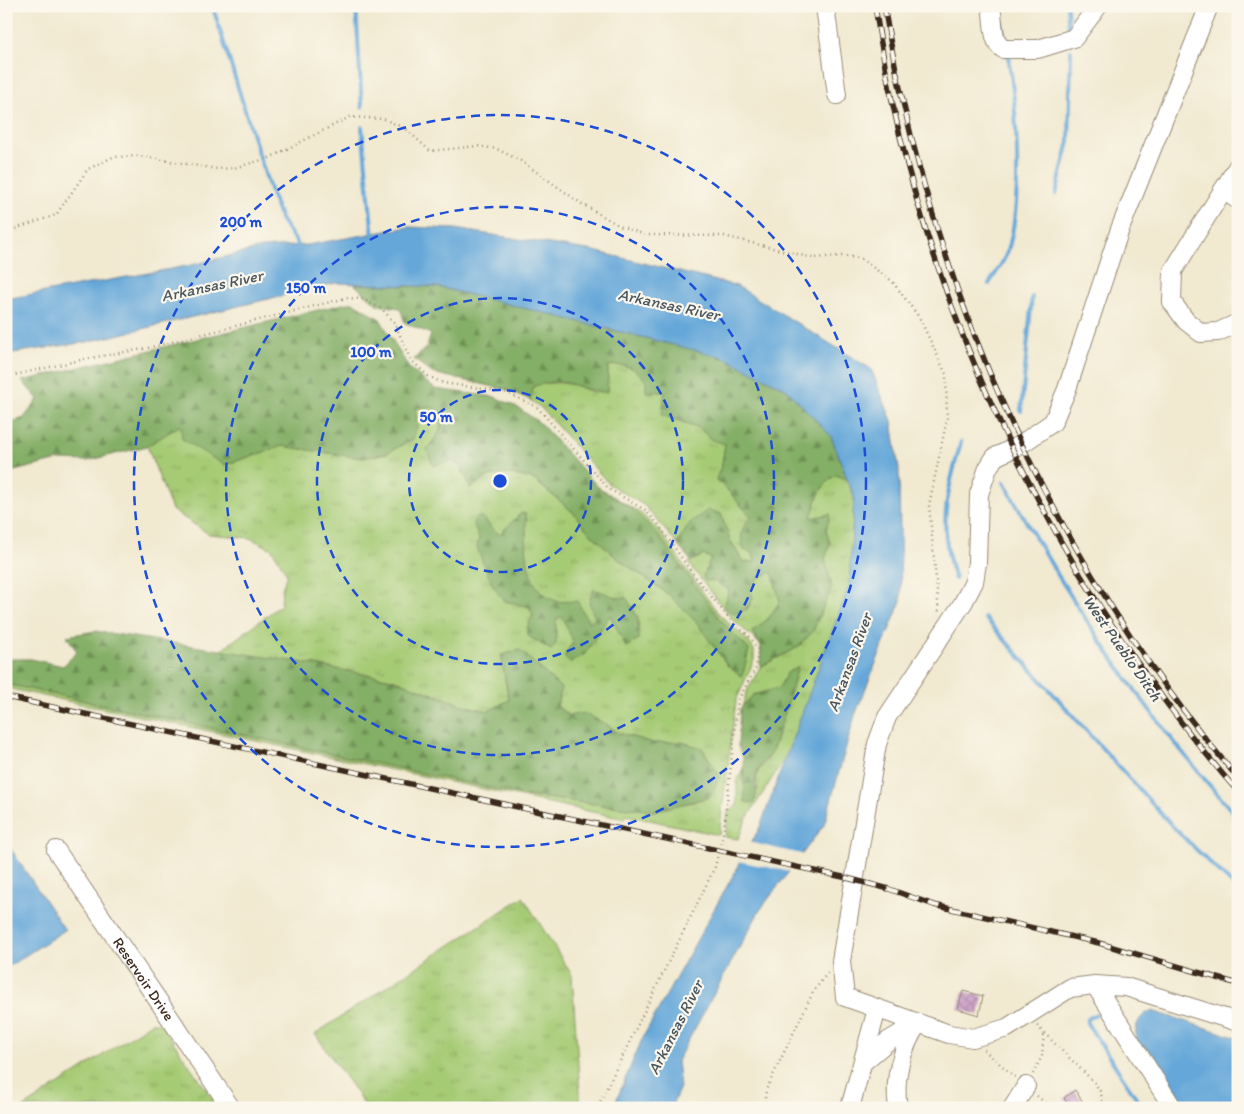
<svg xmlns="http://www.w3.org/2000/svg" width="1244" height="1114" font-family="Itim,sans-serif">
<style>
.grass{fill:url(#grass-tufts);stroke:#707a49}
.forest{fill:url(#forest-firs);stroke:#606c42}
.water{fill:#65a7d9;stroke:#50687c}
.pier{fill:#f1e9d0}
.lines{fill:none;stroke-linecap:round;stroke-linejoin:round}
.stream{stroke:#65a7d9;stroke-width:4}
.building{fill:url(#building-cross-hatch)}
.minor-casing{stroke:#968a77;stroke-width:20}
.path{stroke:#968a77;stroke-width:2.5;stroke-dasharray:1 4;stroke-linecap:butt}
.minor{stroke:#fff;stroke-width:18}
.rail-casing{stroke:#3b2a1e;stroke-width:5.5}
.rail{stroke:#fbf7ec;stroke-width:4;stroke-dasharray:11;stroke-linecap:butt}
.ring{fill:none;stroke:#1d4ed8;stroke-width:2.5;stroke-dasharray:9 6}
.labels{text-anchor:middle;stroke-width:4.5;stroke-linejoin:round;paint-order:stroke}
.street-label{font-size:15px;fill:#3b2a1e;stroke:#fbf7ec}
.water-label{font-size:16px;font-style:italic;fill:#4a565f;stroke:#fbf7ec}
.centre{fill:#1d4ed8;stroke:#fbf7ec;stroke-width:2.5}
.ring-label{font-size:15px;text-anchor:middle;font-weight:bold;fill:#1d4ed8;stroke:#fbf7ec;stroke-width:4.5;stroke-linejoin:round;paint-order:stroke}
</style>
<defs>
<pattern id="grass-tufts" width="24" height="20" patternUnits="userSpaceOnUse" patternTransform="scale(1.25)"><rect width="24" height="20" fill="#a6cb74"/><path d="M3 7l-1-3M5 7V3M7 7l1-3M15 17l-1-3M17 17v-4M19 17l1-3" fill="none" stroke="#90ae64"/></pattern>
<pattern id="forest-firs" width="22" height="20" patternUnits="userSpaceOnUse" patternTransform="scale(1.25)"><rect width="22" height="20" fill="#84af66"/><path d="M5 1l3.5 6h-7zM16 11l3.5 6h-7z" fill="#6d8f53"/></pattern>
<pattern id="building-cross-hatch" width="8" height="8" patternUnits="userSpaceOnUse" patternTransform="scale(1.25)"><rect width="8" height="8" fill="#c99ac6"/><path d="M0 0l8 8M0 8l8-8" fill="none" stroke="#a47ea0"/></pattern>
</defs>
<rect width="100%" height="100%" fill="#fbf7ec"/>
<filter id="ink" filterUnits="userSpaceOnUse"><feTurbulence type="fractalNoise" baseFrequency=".02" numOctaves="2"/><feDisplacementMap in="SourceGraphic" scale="10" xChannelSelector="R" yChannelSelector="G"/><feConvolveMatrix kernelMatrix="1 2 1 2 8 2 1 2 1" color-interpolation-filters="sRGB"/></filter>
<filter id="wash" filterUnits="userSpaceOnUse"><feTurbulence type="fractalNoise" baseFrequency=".0096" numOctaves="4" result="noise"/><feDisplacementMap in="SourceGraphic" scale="20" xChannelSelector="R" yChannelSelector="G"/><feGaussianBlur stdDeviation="1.12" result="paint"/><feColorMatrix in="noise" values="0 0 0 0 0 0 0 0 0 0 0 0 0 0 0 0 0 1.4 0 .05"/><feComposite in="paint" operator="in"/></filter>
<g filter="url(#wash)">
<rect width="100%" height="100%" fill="#f1e9d0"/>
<path class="grass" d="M625 364 637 369 646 381 665 392 662 415 700 428 710 439 725 444 722 465 716 479C730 490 738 504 751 516L753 553 755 562H743L729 538 721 514 709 510 691 522 677 544 645 506 609 484 541 408 530 400 534 385C561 381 569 382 595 393L608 380V366Z
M431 407 443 418 439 433 427 449C453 460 459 460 471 488L488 476 510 474 533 479 573 512 587 530 618 559 668 594 697 623 728 666 749 650 718 617 656 532 598 487 642 514 661 533 718 613 748 641 754 650V660L736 701 719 835 626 815 625 819 6 688V684L528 796 654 811 668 806 695 802 682 742 653 743 619 733 606 724 569 716 557 706 561 688 520 650 504 677 509 700 488 711 463 705 392 679 298 662 220 651 281 605 282 589 287 574 272 549 250 538 209 534 172 510 147 446 181 424 209 454 224 465 282 446 363 458 417 426 415 408Z
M836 475 847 479 854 497 849 586 787 755 747 818 738 839 725 837 728 811 737 806V781L743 768 742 781 758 790C753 764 764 771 771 753 780 728 782 699 787 673L779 688 753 695 742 708 746 693 760 667 798 647 813 631 831 587 825 559 830 543 826 531 830 514 810 519C815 501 819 485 836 475Z
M703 555 712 558 715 581 730 590 724 606 753 598 750 587 758 578 772 572 780 601 769 618 752 632 761 645 733 620 688 563Z
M523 897 572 975 581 1108H367L315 1034Z
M151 1023H160L219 1108H23Z"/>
<path class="forest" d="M354 284 438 287 723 357 785 388 831 436 847 479 836 475C820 485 816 501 811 518L830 514 826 531 830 543 825 559 832 587 813 631 798 647 760 667 761 645 752 632 769 618 780 601 772 572 758 578 750 587 753 598 748 609 733 614 724 607 729 590 715 581H705L703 576 711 558 703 555 691 561 677 544 691 522 708 510 721 514 729 538 743 562H755L753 553 744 550C739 536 742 527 751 516 738 504 730 490 716 479L722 465 725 444 710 439 700 428 662 415 665 392H646V381C634 366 626 364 608 366L607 392C590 393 578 384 561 382 553 381 542 384 534 386L530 400 508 390 432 373 414 359 427 347 431 334 405 323 400 308 378 305Z
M347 303H354L380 319 409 368 435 389 495 397 517 407 540 423 598 487 635 511 656 532 718 617 749 650 742 677 728 666 697 623 668 594 618 559 587 530 573 512 534 479 510 474 489 476 470 488 462 468 453 460 433 466 427 449 439 433 443 418 431 407 415 408 417 426 413 439 387 453 363 458 282 446 224 465 182 439 181 425 147 446 87 461 59 460 6 473V424L24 418 38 399 22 381Z
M521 513 526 514C527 542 521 588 554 600 561 603 570 601 577 601L589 623 595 618 589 602 594 589 618 598 626 597 638 618 639 639 626 647 610 615 585 654 570 663 564 657 573 641 562 616 556 619V644L551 650 528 636 527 628 533 615 529 607 505 601 493 586 477 548 479 539 473 522 479 516C489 519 488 530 500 534Z
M95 631 298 662 392 679 463 705 488 711 509 700 501 655 520 650 561 688 557 706 568 716 583 713 606 724 619 733 653 743 682 742 702 748 720 776 710 797 654 811 528 796 6 684V659H31L63 666 77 652 67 636Z
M798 666C790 695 783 723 772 751 768 760 757 766 756 777 754 789 759 788 754 803L745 802 743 757 738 746 740 709 753 695 779 688 787 673Z"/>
<path class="water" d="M409 227 455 229 594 251 737 286 871 369 892 421 899 469 901 601 855 715 824 825 760 910 677 1061 680 1087 671 1108H613L643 1037 760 827 849 586 854 497 831 436 785 388 723 357 438 287 336 283 87 342 6 354V299L187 266 262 248 307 245Z
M6 842 65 930 6 968Z
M1152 1011 1238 1038V1108H1180C1167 1087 1148 1065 1138 1042 1132 1029 1139 1014 1152 1011Z"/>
<path class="pier" d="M748 842 805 855 791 872 738 861Z"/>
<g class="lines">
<path class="stream" d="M356 6 362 107
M1067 6 1069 29
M214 11 272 196 281 219 298 245
M1001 18 1005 41
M362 127 373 237
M1056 194 1069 141 1071 51
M989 284C995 274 1004 262 1008 250 1023 202 1017 105 1008 55
M1021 411 1032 297
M1004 482C1069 602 1147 716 1238 818
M955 579C937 526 947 493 961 442
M985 618 1173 827 1238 890
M1096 1014 1088 1019 1087 1023 1143 1108"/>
</g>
<g id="blocks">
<path class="building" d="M963 991 983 996 979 1015 958 1009Z
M1075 1090 1087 1108H1070L1064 1098Z"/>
</g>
</g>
<g filter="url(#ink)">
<use href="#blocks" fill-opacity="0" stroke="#968a77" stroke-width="1"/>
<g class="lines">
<defs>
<g id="minor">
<path d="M825 6 837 95"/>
<path d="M991 6C994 19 991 41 1003 49H1038L1074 38 1098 6"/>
<path d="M1209 6 1120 229 1067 389 1053 422 1020 445 995 457 988 468 979 494 977 563 974 582 963 603 887 717 877 744 841 961 845 997 949 1034 973 1038 1007 1028 1070 988 1095 985 1126 987 1238 1022"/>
<path d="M1238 166 1173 271 1172 302 1186 321 1201 333 1218 332 1238 323"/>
<path d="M1223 190 1238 200"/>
<path id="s1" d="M56 850 231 1108"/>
<path d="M1095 985 1173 1108"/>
<path d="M863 1062 888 1041 918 1023C902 1048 893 1078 898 1108"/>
<path d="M1013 1107 1026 1086"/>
<path d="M850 1108 877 1009"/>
</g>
</defs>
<use href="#minor" class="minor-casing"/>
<path class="path" d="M6 232 56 215 88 169 113 157 139 156 217 169 234 168 269 158 350 117 384 119 406 129 430 151 477 146 497 149 521 161 582 204 620 226 646 235 724 236 813 258 841 256 860 258 892 281 919 317 946 374 947 419 929 505 939 613
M6 377 85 359 148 348 346 298 363 299 382 309 394 322 411 360 428 376 443 383 505 392 537 407 609 489 645 510 658 524 690 570 732 622 750 637 758 649 756 668 738 700 724 829 715 867 597 1108
M1037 1026 1095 1083 1101 1093 1103 1108
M984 1050 1015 1077
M1033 1074 1042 1056 1044 1033
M1037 1096 1051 1108
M764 1108 766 1090 813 992 828 972"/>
<use href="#minor" class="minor"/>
<defs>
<path id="rail" d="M875 6C917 294 1048 573 1238 792
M884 6C932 290 1050 558 1238 778
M6 697 843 877 889 889 934 905 1099 943 1238 984"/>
</defs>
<use href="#rail" class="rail-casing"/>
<use href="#rail" class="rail"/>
</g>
</g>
<g class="ring">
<circle cx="500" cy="481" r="91"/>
<circle cx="500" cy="481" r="183"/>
<circle cx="500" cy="481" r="274"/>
<circle cx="500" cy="481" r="366"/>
</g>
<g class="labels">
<g class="street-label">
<text dy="5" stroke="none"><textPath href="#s1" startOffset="156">Reservoir Drive</textPath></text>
</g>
<g class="water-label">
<text transform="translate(212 285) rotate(-12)" y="6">Arkansas River</text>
<text transform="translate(669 304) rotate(12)" y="6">Arkansas River</text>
<text transform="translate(1123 648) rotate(55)" y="6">West Pueblo Ditch</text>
<text transform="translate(849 662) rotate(-70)" y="6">Arkansas River</text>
<text transform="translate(675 1027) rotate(-63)" y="6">Arkansas River</text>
</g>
</g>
<circle cx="500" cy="481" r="8" class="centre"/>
<g class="ring-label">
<text x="241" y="227">200 m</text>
<text x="306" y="293">150 m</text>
<text x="371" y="357">100 m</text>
<text x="436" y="422">50 m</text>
</g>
<rect width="1244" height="1114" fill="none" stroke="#fbf7ec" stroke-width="25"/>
</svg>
